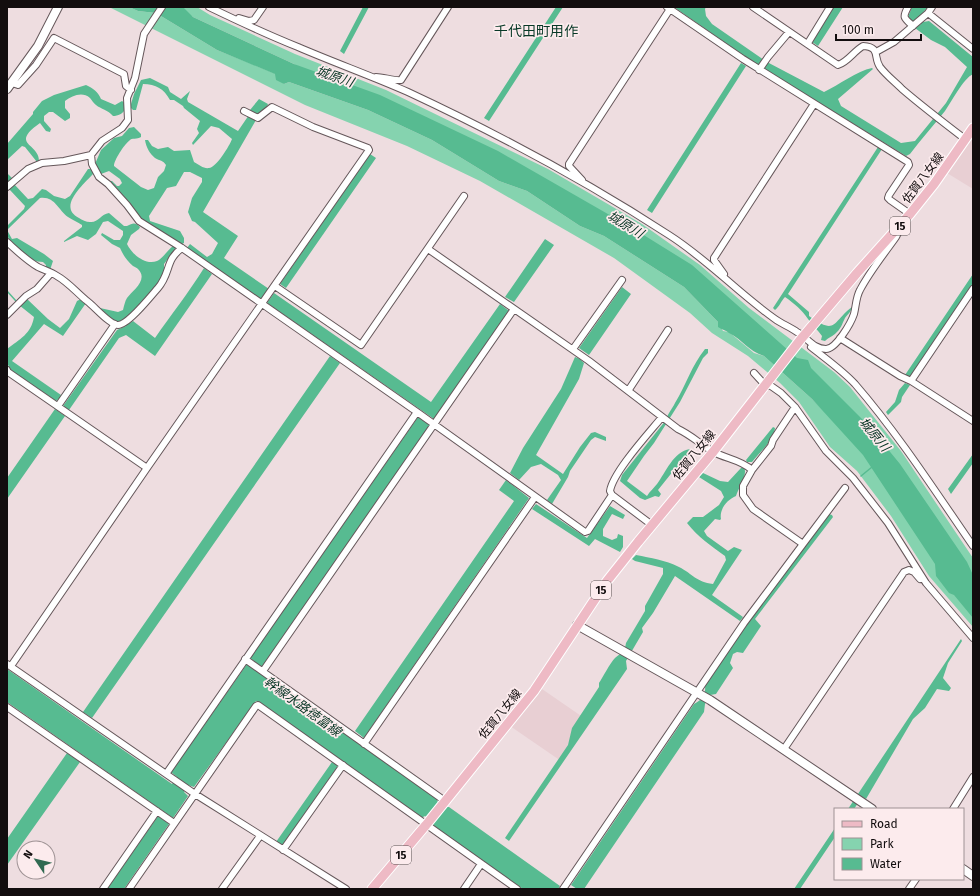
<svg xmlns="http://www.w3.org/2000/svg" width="980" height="896" font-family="'Fira Sans','Noto Sans JP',sans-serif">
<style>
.built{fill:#e8cfd3}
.green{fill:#85d3af}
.water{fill:#57bb91}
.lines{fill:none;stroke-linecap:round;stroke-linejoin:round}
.stream{stroke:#57bb91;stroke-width:1.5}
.street-casing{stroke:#65575a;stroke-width:8}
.secondary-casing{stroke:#65575a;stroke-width:10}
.primary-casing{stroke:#fff;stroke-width:11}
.street{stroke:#fff;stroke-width:6}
.secondary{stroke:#fff;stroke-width:8}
.primary{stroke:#eebac5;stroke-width:9}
.labels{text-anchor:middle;stroke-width:3.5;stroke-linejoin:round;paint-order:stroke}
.shield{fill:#fcebed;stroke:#585051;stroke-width:1}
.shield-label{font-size:11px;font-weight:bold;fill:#120d0e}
.street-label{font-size:12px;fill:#120d0e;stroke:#fcebed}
.water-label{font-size:13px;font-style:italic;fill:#073524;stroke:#fcebed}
.quarter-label{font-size:14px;fill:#083927;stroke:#fcebed}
</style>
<rect width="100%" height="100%" fill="#eedde0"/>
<path class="built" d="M973 135V189L947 173Z
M542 689 587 720 561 761 510 726Z"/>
<path class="green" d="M109 7H129L138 11 156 13 217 50 276 74 284 84 289 82 368 110 432 140 499 181 527 191 580 226 604 236 684 287 718 322 723 331 729 332 754 353 764 356 812 399 867 455 973 614V627L929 576 891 516 857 471 830 447 799 402 780 383 748 356 712 333 690 313 614 258 480 181 407 146 305 105Z
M177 7H197L210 15 295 54 386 90 548 169 642 224 700 265 749 308 834 372 850 387 901 451 973 558V583L857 419 797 362 690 271 313 76 294 64 193 17Z"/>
<path class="water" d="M129 7H183L193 17 294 64 380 95 498 151 634 229 692 265 797 358 808 360 811 368 867 424 876 428 877 436 900 464 967 562 973 575V618L954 595 949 593 936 576 935 564 863 455 812 399 764 356C748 351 743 340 729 333 726 330 722 330 718 327V322L684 287 604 236 580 226 527 191 499 181 432 140 368 110 289 82 284 84 276 80 275 74 217 50 156 13 138 11Z
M363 7H369L344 54 340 51Z
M556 7H563L489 121 484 118Z
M674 7H706L705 9 706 16 712 24 767 62 824 92C839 85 857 71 872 68L873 69 838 99 841 106 901 143 915 141 946 103 967 67 945 47 931 40 915 28 921 24 917 19 912 22 908 17 912 7H928L919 17 923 22 929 21 973 57V74C963 79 952 101 945 111 934 125 921 139 910 154L906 156 764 69V66L760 64 757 65Z
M834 7H843L818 46 812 42Z
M741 63 746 66 652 213 647 210Z
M150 78 168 87 170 92 181 99 190 91 187 99 188 102 238 131 251 112 250 110 259 99 268 104C266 111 258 113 256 120L203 212 238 236 224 258 269 289 261 299 187 248 190 244 207 257 212 254 218 243 195 222 192 221 188 212 192 198 202 182V178L190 172H184L176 186 167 188 149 216 150 221 180 231 184 238V243L182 244 142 221 131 207 130 203 123 197 109 181H112L117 186H119L122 183 120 179 109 171 101 174 98 171 95 164 101 150 114 138 122 136 129 128 134 127 141 134V137C137 140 132 137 129 141 124 145 114 160 114 166L141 187 148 190 154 188 158 177 164 171 166 165C163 160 160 161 155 158 150 154 146 147 145 140H148L152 146 158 149 168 147 174 151 190 150 194 162C199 165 204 169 209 168 216 168 230 145 232 139L219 128 211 126 193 145 192 143 199 133 197 129 200 121 184 108 183 106 174 100H170C164 89 156 84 143 84L136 110H133L131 108H126C123 114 118 116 113 116 108 110 101 109 96 105 93 103 92 100 90 98 82 91 72 96 65 101V108L70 114V118L65 121 53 112H49L44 116V121L51 129 50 132 46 131 40 123C9 145 39 143 39 161L37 162 25 147 22 146 7 160V144L33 114V112L42 101 54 95 86 85C93 88 98 92 101 99L115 105 122 101 126 104H131L134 94 141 80Z
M878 147 882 149 788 294 809 312V316C837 336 832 322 852 307 851 312 848 314 845 318 842 324 841 329 835 334 831 337 828 338 825 341L821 340 822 336C818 330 812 325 808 319 802 310 795 304 785 297 781 301 780 306 775 310L773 308Z
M370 154 376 158 286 288 280 284Z
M88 169H91L93 171V174C83 185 57 207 79 218 82 220 86 222 90 222 98 223 101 214 109 213L124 226H127C133 223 135 222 140 227L139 229 131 235 127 244C131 253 145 266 157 261 162 259 168 250 173 246H175L176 248 164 264V274L161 281 145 299 126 318 130 323 133 321 155 338C171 315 189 292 204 268L212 274 155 356 126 335 119 338 69 410 63 406 117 330 126 326 123 321H115L99 309 100 308 118 312 123 310C124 306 125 301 127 298 132 291 149 280 138 269 137 268 135 267 133 266 127 261 123 255 120 248L112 244 101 235 102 233 114 240H120L123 235V231L108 221 103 222 96 234 88 240 77 236 64 242V241L82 227V225C78 222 72 220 68 217 58 210 55 196 40 198L7 230 12 239 17 238 44 254 53 261 50 270 46 268V265L43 262C28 262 16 248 7 236V226L24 209 25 206 9 189 10 186 7 182V173L13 179 14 184 28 199 33 198 42 189 46 190 54 196 65 199 70 196Z
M545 239 554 245 514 302 505 297Z
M973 274V283L909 378 905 375Z
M622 287 631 294 589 355 579 348Z
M274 293 431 402 500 304 509 311 434 419 267 303Z
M26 298 48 319 60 328 69 319 77 301 81 299 86 303 63 336 44 324 12 361 61 395 60 398 56 401 11 370 7 363V349C20 339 31 334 34 317L19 305Z
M705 349H708V353L703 358 680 402 654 443 644 456 627 481 647 496C650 491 654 488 657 484 666 472 673 452 690 449L689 454 684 460 690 467 687 471 678 467 674 470 658 490 661 494 659 497 655 496 645 500 640 498 620 481 622 475 666 420C668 413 672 409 675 403 686 385 692 365 705 349Z
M330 356 340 363 92 718 83 712Z
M575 357 580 359 584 363 579 379 536 455 563 474 580 447 591 433 595 432 606 437V441L595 437 591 440 570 471 568 477 552 504 547 500 561 480 558 475 541 464 531 467 519 480 510 473 523 448 561 389Z
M905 383 910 385 902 397 901 402 888 415 886 412 895 402 899 390Z
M55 409 65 416 7 499V478Z
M418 417 430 425 262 667 250 658Z
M773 427 775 428C774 440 760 452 752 462H747L746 460Z
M973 454V463L951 494 948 489Z
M744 467C748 475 739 487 736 496 728 499 719 509 721 519L720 520 715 519 704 531 707 536 728 551 734 547 742 550 712 595 743 617 740 621 675 576 653 613 642 628 643 632 626 661 627 669 509 841 505 838 568 745 572 728 599 687V683C603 677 610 663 615 658 621 653 625 651 626 643L645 611V606L663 574V568L635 561 632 559 636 555C651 558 665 560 679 567 693 574 696 582 713 584L726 560 725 556C711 546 698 537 687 523L693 517H703L719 505 724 497 721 491 699 477 703 473 720 481 728 482 741 468Z
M506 480 529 498 364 738 355 731 514 501 499 490Z
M536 504 587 538 610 506 625 515 623 519 612 514 603 529V536L612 540 617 538 618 534 623 536V547L620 552 595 539 589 546 532 509Z
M829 514 832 515 833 517 755 619 761 626 743 653 737 652 733 654 730 663 733 668 716 694 710 695 705 704 704 712 584 889H577L571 885 694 704C702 700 706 695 705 686L747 623Z
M961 639 962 641 948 663 943 678 951 688 949 691 937 689 925 708 913 719 866 799 862 797 854 809H848Z
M247 664 437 799V801L445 807H449L560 886 558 889H523L433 827V822L425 816 421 818 256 701 194 787 188 785 184 792 188 796 173 818 7 702V669L172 784 177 777 171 772Z
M67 753 80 762 7 865V839Z
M332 762 338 766 282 846 276 842Z
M158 816 169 824 124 889H107Z
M835 828V837L800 889H794Z"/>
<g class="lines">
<path class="stream" d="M7 291 16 301
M861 476 872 467"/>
<defs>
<path id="street" d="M209 7C238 21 268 35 298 47 335 63 372 76 408 92 498 134 586 181 669 235 707 259 738 293 775 319 782 324 790 327 797 332 807 337 813 349 826 349 836 349 851 323 854 314 856 306 856 297 860 290 870 271 884 254 896 237L900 229
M667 7 743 59 908 162 909 165 889 195 888 198 890 200 910 214
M753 7 838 65C848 62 854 51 863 46 881 47 873 57 880 67 886 75 895 82 902 89 923 107 944 123 965 139
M908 7C902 18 904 18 913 26
M928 13 973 49
M239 18 249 21 254 20 263 7
M808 43 830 7
M876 52 894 42 928 13 932 7
M759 70 768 57 789 32
M376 77C383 77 395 81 401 80L448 7
M12 83 18 85 36 65 54 38 124 74 126 86 131 90
M91 155 92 164 99 177 108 184 127 205 139 221 182 248 417 412 585 532 588 531 612 495 610 491C613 472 649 433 662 417
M582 180 569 166V164L670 9
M7 187 28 169 42 163 64 161 91 155 102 141 122 128 128 120 127 98 135 78 144 34 162 7
M7 242C17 251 26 260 38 267 44 270 51 272 57 276 68 282 77 293 87 301 94 306 110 325 118 325 128 325 151 296 158 288 171 273 165 260 182 248
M428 249 589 361 678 429C691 435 700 444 712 451 725 459 740 459 752 470L743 486V495L753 509 803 544 744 623 563 889
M724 274 714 260V258L814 104
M275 286 361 345 464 196
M7 315 26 296 37 289 51 273
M840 338 900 376 911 381 973 421
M811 347C826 359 842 370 855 384 899 435 935 491 973 546
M573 349 622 280
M7 370 8 372 147 468
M754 373 765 385 771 386 781 393 795 407 826 451 853 478 888 523 926 583 973 638
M911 381 973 289
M628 391 668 330
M58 406 115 324
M752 470 771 446 773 440 795 407
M612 495 652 525
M803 544 845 488
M245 659 445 801
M7 664 195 794 346 889
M11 666 147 468 369 150 368 148 313 127 272 107 258 118 244 111
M263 671 514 309
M7 707 174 823
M364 744 535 497
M784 749 904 572 909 570 914 572 920 579
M166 774 417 412
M953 809 973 777
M283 850 343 765
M103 889 157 811
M129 889 256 706 258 705 517 889
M222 889 260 836
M464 889 481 864
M909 889 916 879"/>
<path id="secondary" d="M7 89 38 46 58 7
M577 625 710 700 872 809
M963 869 973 876"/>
<path id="primary" d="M372 889 426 825 534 691 607 581 638 542 713 452 801 339 857 273 910 214 934 184 973 128"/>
</defs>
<use href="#street" class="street-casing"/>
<use href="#secondary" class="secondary-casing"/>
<use href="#primary" class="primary-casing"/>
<use href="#street" class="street"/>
<use href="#secondary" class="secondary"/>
<use href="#primary" class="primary"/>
</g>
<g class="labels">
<g class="shield">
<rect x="890" y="217" width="20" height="18" rx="3"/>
<rect x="591" y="581" width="20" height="18" rx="3"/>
<rect x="391" y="846" width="20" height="18" rx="3"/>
</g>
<g class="shield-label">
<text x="900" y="230">15</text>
<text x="601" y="594">15</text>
<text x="401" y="859">15</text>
</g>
<g class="street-label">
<text transform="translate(923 178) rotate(-53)" y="4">佐賀八女線</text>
<text transform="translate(694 455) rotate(-51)" y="4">佐賀八女線</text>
<text transform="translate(500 714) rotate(-51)" y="4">佐賀八女線</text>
</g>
<g class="water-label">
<text transform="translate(335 76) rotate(19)" y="5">城原川</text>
<text transform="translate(626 224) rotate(31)" y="5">城原川</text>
<text transform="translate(875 434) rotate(51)" y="5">城原川</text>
<text transform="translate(303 706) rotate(36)" y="5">幹線水路徳富線</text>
</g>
<g class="quarter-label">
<text x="536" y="36">千代田町用作</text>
</g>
</g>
<rect width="980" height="896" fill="none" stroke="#120d0e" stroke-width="16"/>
<rect x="834" y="808" width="130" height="72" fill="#fcebed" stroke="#9e9294"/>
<rect x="842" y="821" width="20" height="6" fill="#eebac5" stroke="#9e9294"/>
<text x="870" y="828" font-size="12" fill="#120d0e">Road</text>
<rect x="842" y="838" width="20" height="12" fill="#85d3af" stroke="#9e9294"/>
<text x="870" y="848" font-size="12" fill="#120d0e">Park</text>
<rect x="842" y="858" width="20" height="12" fill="#57bb91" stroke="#9e9294"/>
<text x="870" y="868" font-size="12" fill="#120d0e">Water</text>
<g transform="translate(36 860) rotate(305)"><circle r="19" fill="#fcebed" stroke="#9e9294"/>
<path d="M0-3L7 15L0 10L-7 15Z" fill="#316a52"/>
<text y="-6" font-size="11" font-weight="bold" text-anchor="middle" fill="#120d0e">N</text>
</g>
<path d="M836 34v6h85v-6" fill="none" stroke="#120d0e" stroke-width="2"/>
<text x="842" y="34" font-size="12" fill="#120d0e" stroke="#fcebed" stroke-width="3" paint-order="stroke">100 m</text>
</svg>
